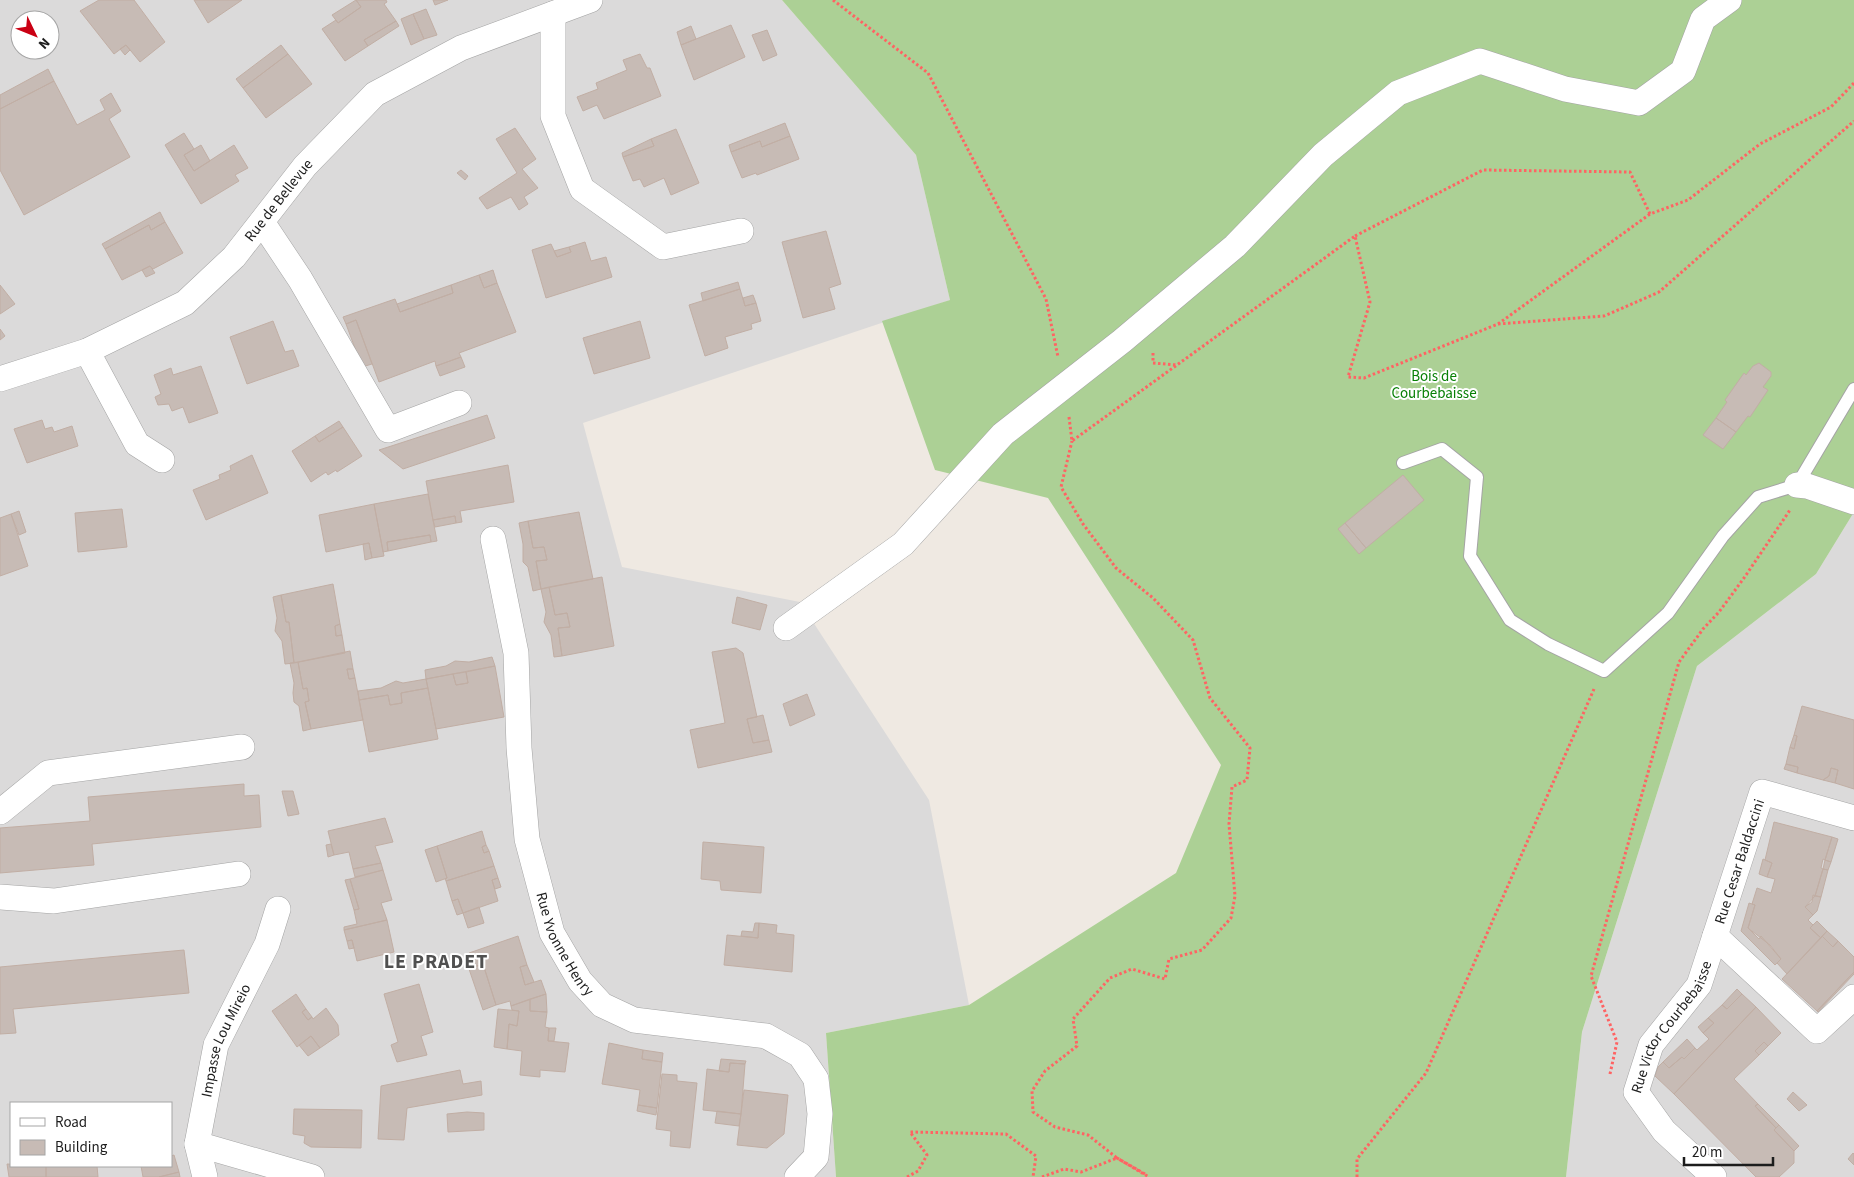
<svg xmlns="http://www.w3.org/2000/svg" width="1854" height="1177" font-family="'Source Sans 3',sans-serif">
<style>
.residential{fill:#dbdada;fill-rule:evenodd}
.forest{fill:#acd095}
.building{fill:#c7bbb5;stroke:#c1aea4}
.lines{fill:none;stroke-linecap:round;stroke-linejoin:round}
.service-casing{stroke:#a4a4a4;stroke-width:14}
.minor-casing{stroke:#a4a4a4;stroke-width:26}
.path{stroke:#ff6363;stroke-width:3;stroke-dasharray:2.5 2.5;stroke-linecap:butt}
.service{stroke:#fff;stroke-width:12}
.minor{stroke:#fff;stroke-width:25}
.labels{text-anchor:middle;stroke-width:4;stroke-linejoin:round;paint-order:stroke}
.street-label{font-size:15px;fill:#1d1d1d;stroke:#fff}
.park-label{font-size:15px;fill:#088006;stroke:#fff}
.district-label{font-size:20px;font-weight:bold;letter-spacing:1px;fill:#505050;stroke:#fff}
</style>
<rect width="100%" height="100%" fill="#efe9e2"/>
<path class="residential" d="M0 0H782L916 155 950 300 583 423 622 567 800 602 929 800 969 1005 826 1033 836 1177H0ZM20 20H50V50H20ZM11 1103H171V1166H11Z
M1854 512V1177H1566L1582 1032 1697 666 1816 574Z"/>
<path class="forest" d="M782 0H1854V512L1816 574 1697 666 1582 1032 1566 1177H836L826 1033 969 1005 1176 873 1221 765 1048 498 935 470 882 321 950 300 916 155Z"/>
<path class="building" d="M99 0H134L165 42 140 62 126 45 114 54 80 11Z
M194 0H242L208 23Z
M356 0H386L387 2 384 4 396 21 364 40 368 46 345 61 322 29 336 20 338 23 361 7Z
M356 0 361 7 338 23 332 15Z
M433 0H448L435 5Z
M426 9 437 35 424 39 413 14Z
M413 14 424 39 411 45 401 19Z
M396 21 399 26 368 46 364 40Z
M731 25 745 57 694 80 681 45Z
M691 26 696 39 681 45 677 32Z
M767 30 777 55 763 61 752 35Z
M126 45 130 50 125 55 120 49Z
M281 45 288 54 243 88 236 79Z
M288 54 312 84 266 118 243 88Z
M640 54 647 68H650L661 96 604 119 597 105 583 111 577 97 598 89 596 83 627 70 623 60Z
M48 69 54 81 0 109V95Z
M54 81 77 125 105 110 100 100 111 93 121 111 109 119 130 157 24 215 0 170V109Z
M785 123 790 136 762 147 760 141 731 152 729 145Z
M515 128 536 159 522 169 538 188 524 197 528 204 519 210 511 197 487 209 479 198 517 173 496 139Z
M676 129 699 183 671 195 664 178 644 187 640 179 633 181 623 157 654 146 651 139Z
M184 133 194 149 184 155 194 171 234 145 248 168 235 175 239 181 201 204 165 145Z
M790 136 799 159 757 175 756 173 742 178 731 152 760 141 762 147Z
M651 139 654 146 623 157 622 153Z
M201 145 210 161 194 171 184 155Z
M461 170 468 176 465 180 457 173Z
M160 212 165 222 151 230 149 225 105 249 102 244Z
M165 222 183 253 153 269 150 266 122 280 105 249 149 225 151 230Z
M826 231 841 284 829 288 835 309 803 318 782 242Z
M585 242 591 261 606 257 612 277 546 298 532 250 551 244 557 257 571 252 569 247Z
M569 247 571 252 557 257 554 251Z
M150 266 155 273 146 277 142 270Z
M493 270 497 283 484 288 479 275Z
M479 275 484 288 497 283 516 332 459 353 461 357 436 366 435 361 379 382 356 320 346 324 343 317 395 299 400 312 453 293 451 285Z
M738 282 740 289 703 301 701 293Z
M0 285 15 304 0 314Z
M451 285 453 293 400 312 397 304Z
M740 289 745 306 756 303 761 321 751 324 752 329 725 337 728 348 705 356 689 305Z
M753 295 756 303 745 306 743 298Z
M356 320 372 364 362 367 346 324Z
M273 321 285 352 293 350 299 366 247 384 230 337Z
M640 321 650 358 594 374 583 338Z
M0 329 5 336 0 340Z
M461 357 465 367 440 376 436 366Z
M1759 363 1771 372V376L1763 387 1768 390 1750 417 1748 416 1736 432 1716 418 1727 402 1725 400 1744 373 1746 375 1753 366Z
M201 366 218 413 189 423 183 407 172 411 169 404 158 405 155 397 161 394 154 375 171 368 173 375Z
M487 415 495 438 403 469 379 450Z
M1716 418 1736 432 1723 449 1703 435Z
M42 420 45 429 52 427 54 432 72 426 78 446 27 463 14 429Z
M339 421 343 427 319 442 315 436Z
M343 427 362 456 337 472 336 470 328 475 326 472 311 482 292 451 315 436 319 442Z
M252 455 268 493 206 520 193 490 220 479 219 475 231 470 230 466Z
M508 465 514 502 460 511 462 522 456 523 455 516 433 520 426 481Z
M1403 475 1424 500 1366 548 1345 523Z
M428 494 437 541 431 542 430 535 387 542 388 551 383 552 374 504Z
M374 504 384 556 372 558 369 543 326 552 319 515Z
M122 509 127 547 78 552 75 513Z
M19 511 26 532 19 535 11 514Z
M579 512 593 579 541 589 536 561 547 560 544 547 533 548 528 521Z
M11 514 28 566 0 576V518Z
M455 516 456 523 435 527 433 520Z
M528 521 533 548 544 547 547 560 536 561 541 589 533 591 528 567 523 562V544L519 523Z
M1345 523 1366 548 1359 554 1338 529Z
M430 535 431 542 388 551 387 542Z
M369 543 372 558 365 560 363 544Z
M602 577 614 646 562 656 558 628 570 627 567 613 555 615 549 587Z
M333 584 340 624 335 626 336 636 342 635 345 653 294 663 289 622H286L281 595Z
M549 587 555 615 567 613 570 627 558 628 562 656 554 657 551 635 544 622 546 612 541 589Z
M281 595 286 622H289L294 663 285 664 282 641 275 631 277 618 273 597Z
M737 597 767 605 760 630 732 623Z
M340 624 342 635 336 636 335 626Z
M736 648 743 653 757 717 747 719 753 743 769 740 772 752 698 768 690 730 725 723 712 652Z
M350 651 353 669H347L349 679 355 678 363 720 311 729 305 702 309 701 307 688 303 689 298 662Z
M492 657 495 666 426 679 425 670 446 666 455 661 469 662Z
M298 662 303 689 307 688 309 701 305 702 311 729 303 731 299 706 294 702 293 693 294 683 290 663Z
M495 666 504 717 436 729 426 679 453 674 456 685 468 683 466 672Z
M347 669H353L355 678 349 679Z
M466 672 468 683 456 685 453 674Z
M426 679 428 688 401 693 402 703 390 705 388 695 359 700 358 691 381 688 396 681 403 683Z
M428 688 438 739 369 752 359 700 388 695 390 705 402 703 401 693Z
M807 694 815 715 790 726 783 704Z
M1802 706 1854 720V789L1835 783 1838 770 1831 768 1829 776 1823 780 1797 773 1798 767 1786 764 1790 747 1794 749 1797 736 1794 735Z
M763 715 769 740 753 743 747 719Z
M1794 735 1797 736 1794 749 1790 747Z
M1786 764 1798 767 1797 773 1784 769Z
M1831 768 1838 770 1835 783 1823 780 1829 776Z
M244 784V796L259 795 261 827 92 844 94 865 0 873V828L90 821 88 797Z
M282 791H293L299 814 288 816Z
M385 818 393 842 375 846 381 863 353 869 349 852 334 855 328 831Z
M1774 822 1832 837 1825 860 1823 859 1821 868 1823 869 1815 896 1805 907 1813 915 1808 920 1813 925 1810 928 1821 938 1787 974 1777 963 1781 959 1770 945 1748 928 1755 905 1752 904 1757 888 1771 893 1775 879 1767 877 1772 863 1765 860Z
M482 831 486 845 482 847 484 853 489 851 494 866 446 881 445 879 447 878 437 846Z
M1832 837 1838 839 1831 862 1825 860Z
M703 842 764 847 761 893 721 890 720 881 701 879Z
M331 844 334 855 328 857 326 845Z
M486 845 489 851 484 853 482 847Z
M437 846 447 878 436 882 425 850Z
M1763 859 1772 863 1767 877 1759 874Z
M1825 860 1831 862 1828 870 1823 869Z
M381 863 383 870 355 877 353 869Z
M494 866 498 878 492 880 498 901 463 913 458 899 452 901 446 881Z
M1823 869 1828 870 1821 897 1815 896Z
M383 870 392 900 381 903 387 920 344 930V927L357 924 354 910 359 909 350 879Z
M498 878 501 887 495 889 492 880Z
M350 879 359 909 354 910 345 880Z
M1813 895 1821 897 1817 911 1813 915 1805 907 1812 902Z
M458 899 463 913 457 915 452 901Z
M1749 903 1755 905 1748 928 1759 939 1761 936 1781 959 1775 965 1741 931Z
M479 907 484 923 468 928 463 913Z
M387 920 394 952 357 961 352 940 347 941 344 930Z
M1817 921 1827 931 1821 938 1810 928Z
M755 923H759L758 938 741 936 742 931 753 932Z
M759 923 777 925 776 933 794 935 792 972 724 965 727 935 758 938Z
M1827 931 1838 941 1833 947 1822 936Z
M518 936 527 965 520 967 525 985 541 980 546 994 511 1006 510 1001 496 1005 483 964 473 967 469 953Z
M1822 936 1833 947 1838 941 1854 957V972L1817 1011 1782 979Z
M352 940 354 948 349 949 347 941Z
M184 950 189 993 13 1009 16 1033 0 1034V967Z
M483 964 496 1005 483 1010 469 969Z
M527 965 534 982 525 985 520 967Z
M1854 972V974L1818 1012 1817 1011Z
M419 984 433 1032 421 1036 427 1055 397 1062 391 1045 398 1042 384 994Z
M1737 989 1742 994 1727 1009 1722 1005Z
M296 994 306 1009 302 1012 308 1020 312 1017 313 1019 326 1008 338 1025 339 1035 320 1048 311 1036 297 1047 272 1011Z
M546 994 547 1012 530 1011V999Z
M1742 994 1756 1007 1674 1094 1655 1076 1658 1067 1663 1062 1669 1068 1682 1057 1684 1059 1695 1048 1697 1050 1709 1039 1703 1033 1714 1023 1708 1018 1722 1005 1727 1009Z
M530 999V1011L547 1012 545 1027 549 1028 548 1041 569 1043 565 1072 540 1070V1077L520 1075 522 1051 507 1049 509 1024 517 1026 519 1011 512 1010 511 1006Z
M1756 1007 1781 1033 1768 1046 1764 1042 1755 1051 1759 1055 1734 1079 1758 1104 1755 1106 1776 1128 1774 1130 1794 1151V1163L1779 1177H1756L1674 1094Z
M306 1009 312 1017 308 1020 302 1012Z
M498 1009 519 1011 517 1026 509 1024 507 1049 494 1047Z
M1708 1018 1714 1023 1703 1033 1698 1027Z
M549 1028H556L554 1041H548Z
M311 1036 320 1048 308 1056 299 1045Z
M1687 1039 1695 1048 1684 1059 1682 1057 1669 1068 1663 1062Z
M1764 1042 1768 1046 1759 1055 1755 1051Z
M609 1043 643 1050 642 1059 662 1062 657 1108 638 1105 640 1090 602 1084Z
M643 1050 663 1053 662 1062 642 1059Z
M721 1059 746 1061 745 1064 730 1063 729 1072 719 1071Z
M730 1063 745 1064 741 1114 703 1110 707 1069 729 1072Z
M460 1070 463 1084 481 1081 482 1095 407 1108 404 1140 378 1139 381 1086Z
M662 1074 677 1075V1081L697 1083 690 1148 670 1146 671 1131 656 1129Z
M744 1090 788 1095 784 1134 767 1148 737 1145Z
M1793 1092 1807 1105 1799 1111 1787 1099Z
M1758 1104 1779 1125 1776 1128 1755 1106Z
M638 1105 657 1108 656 1115 637 1111Z
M294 1109 362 1110 361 1148 311 1147 304 1143 305 1136 293 1134Z
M717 1111 741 1114 739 1126 715 1123Z
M467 1112 484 1113V1130L448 1132 447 1114Z
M1779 1125 1799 1146 1794 1151 1774 1130Z
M1853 1153 1854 1154V1165L1848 1159Z
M174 1155 179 1172 159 1177H143L141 1166H171V1156Z
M7 1164 46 1166V1177H9Z
M46 1166H97L98 1177H46Z
M179 1172 180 1177H159Z"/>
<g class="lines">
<defs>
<path id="service" d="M1403 463 1442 449 1477 477 1470 556 1510 620 1548 644 1604 671 1668 613 1723 536 1758 497 1797 485 1854 389"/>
<g id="minor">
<path d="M553 14V116L582 189 663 247 741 231"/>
<path d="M262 222 300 279 388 430 459 403"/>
<path d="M87 351 137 444 162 460"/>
<path id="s1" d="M0 379 87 351 185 303 234 257 305 166 375 94 461 48 590 0"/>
<path d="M1797 485 1807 486 1854 502"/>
<path id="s2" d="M493 539 516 653 519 748 527 839 552 933 580 981 602 1005 634 1020 766 1036 800 1055 816 1079 820 1114 816 1157 797 1177"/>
<path d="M786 628 903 544 1003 434 1122 341 1235 246 1323 155 1398 93 1480 61 1565 89 1639 103 1683 71 1703 19 1729 0"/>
<path d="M0 812 48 773 242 747"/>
<path d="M0 897 54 901 238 874"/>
<path d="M1715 936 1817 1031 1854 997"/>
<path d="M197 1144 312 1177"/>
<path id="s3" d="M205 1177 197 1144 216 1045 267 944 278 909"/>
<path id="s4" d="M1714 1177 1664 1131 1636 1092 1651 1045 1699 985 1762 792 1854 818"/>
</g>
</defs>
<use href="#service" class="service-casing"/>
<use href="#minor" class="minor-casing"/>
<path class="path" d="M833 0 928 73 1046 299 1058 357
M1355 236 1483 170 1630 172 1650 214
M1498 324 1650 214 1688 200 1760 144 1831 107 1854 83
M1153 353V363L1177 365
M1069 417 1072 441 1355 236 1370 302 1348 377 1364 378 1498 324 1604 316 1659 292 1854 121
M1610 1074 1617 1042 1591 976 1679 662 1703 629 1719 612 1744 578 1790 510
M1145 1174 1117 1158 1149 1177
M907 1177 918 1171 927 1155 910 1132 1006 1134 1036 1156 1033 1177
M1042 1177 1064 1169 1081 1172 1117 1158 1088 1135 1055 1127 1033 1112 1032 1091 1045 1071 1077 1046 1073 1019 1110 978 1132 969 1165 979 1169 959 1202 950 1231 918 1235 896 1229 824 1232 787 1247 780 1250 748 1210 698 1193 640 1153 598 1116 568 1083 524 1061 487 1072 441
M1357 1177V1159L1426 1073 1594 689"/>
<use href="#service" class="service"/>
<use href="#minor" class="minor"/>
</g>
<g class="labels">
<g class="street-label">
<text dy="5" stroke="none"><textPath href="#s1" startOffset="340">Rue de Bellevue</textPath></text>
<text dy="5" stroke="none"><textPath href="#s4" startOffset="372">Rue Cesar Baldaccini</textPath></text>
<text dy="5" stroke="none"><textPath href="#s2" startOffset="415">Rue Yvonne Henry</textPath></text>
<text dy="5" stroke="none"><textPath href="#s4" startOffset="191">Rue Victor Courbebaisse</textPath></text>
<text dy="5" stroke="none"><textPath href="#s3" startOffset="142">Impasse Lou Mireio</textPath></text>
</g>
<g class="park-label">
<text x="1434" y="381">Bois de<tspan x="1434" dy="17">Courbebaisse</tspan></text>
</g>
<g class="district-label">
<text x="436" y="968">LE PRADET</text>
</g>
</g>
<rect x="10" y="1102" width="162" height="65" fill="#ffffff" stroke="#a5a5a5"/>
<rect x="20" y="1118" width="25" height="8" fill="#ffffff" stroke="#a5a5a5"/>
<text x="55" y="1127" font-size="15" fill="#1d1d1d">Road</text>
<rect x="20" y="1140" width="25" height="15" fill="#c7bbb5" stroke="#a5a5a5"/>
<text x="55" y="1152" font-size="15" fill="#1d1d1d">Building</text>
<g transform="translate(35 35) rotate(133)"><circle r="24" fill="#ffffff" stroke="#a5a5a5"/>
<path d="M0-4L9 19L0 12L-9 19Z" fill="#ca0014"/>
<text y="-8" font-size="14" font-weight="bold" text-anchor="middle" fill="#1d1d1d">N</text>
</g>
<path d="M1684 1157v8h89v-8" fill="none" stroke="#1d1d1d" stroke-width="2.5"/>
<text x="1692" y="1157" font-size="15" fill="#1d1d1d" stroke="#ffffff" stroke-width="4" paint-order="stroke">20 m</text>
</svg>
